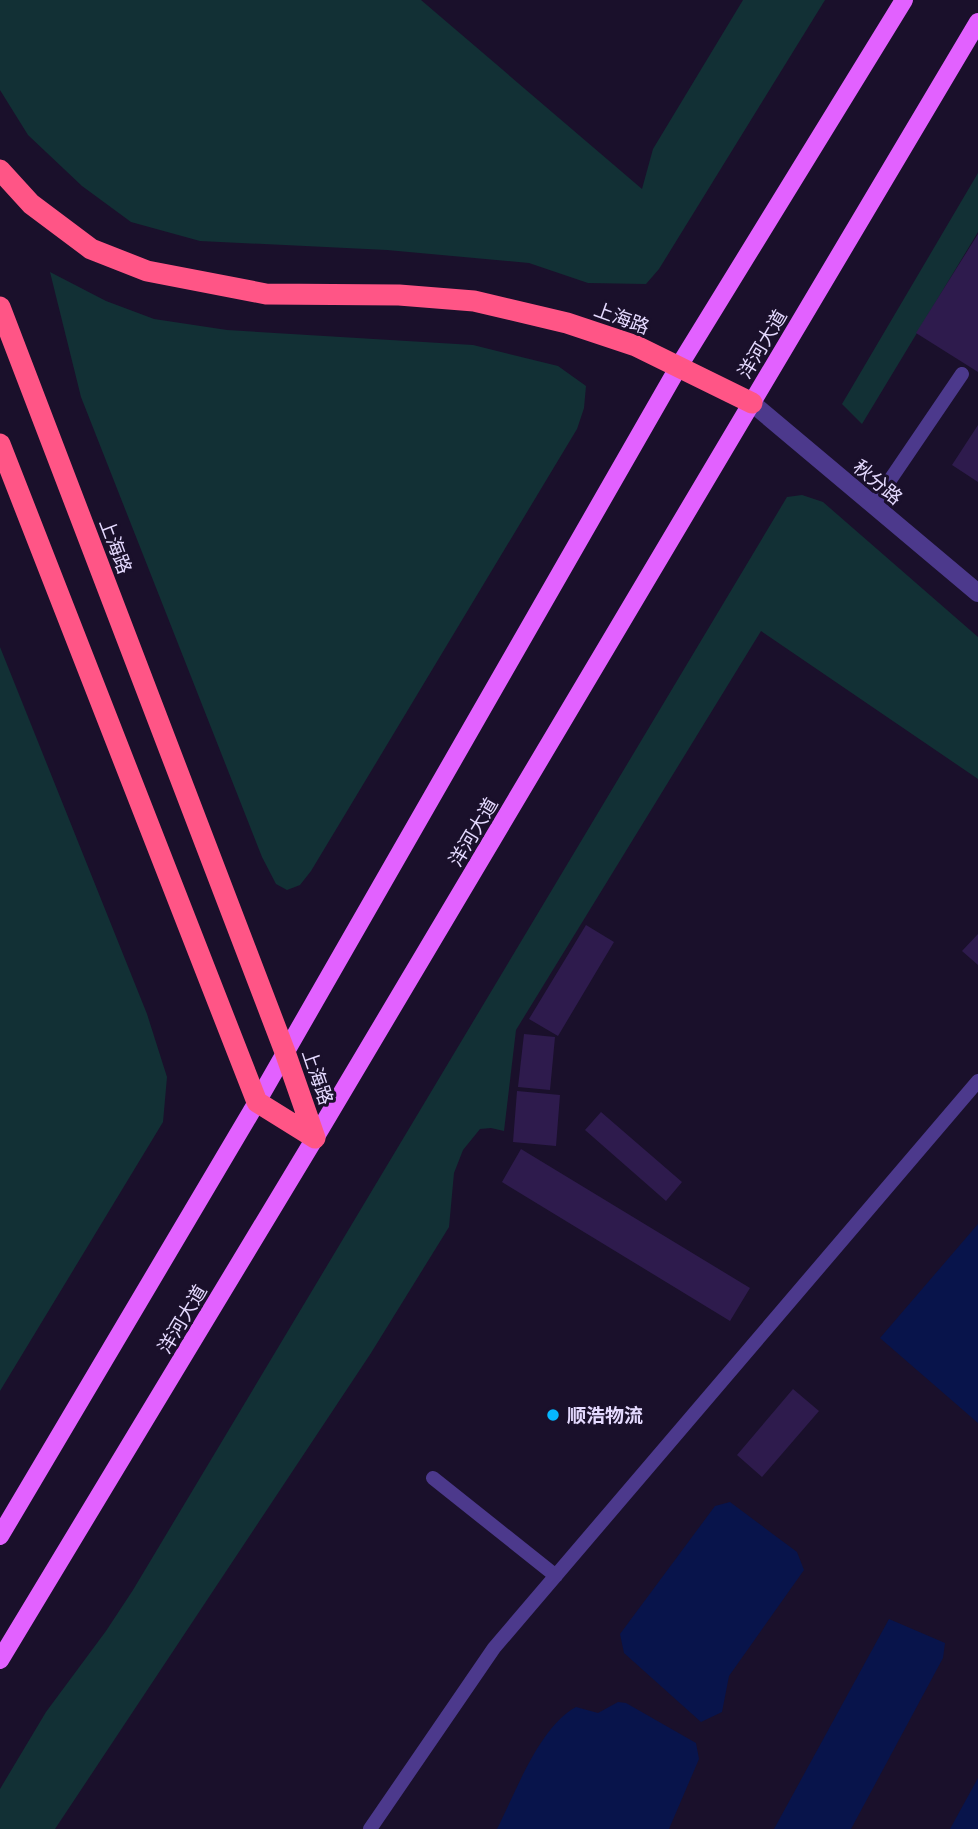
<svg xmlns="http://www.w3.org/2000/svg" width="978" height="1829" font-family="Manrope,'Noto Sans SC',sans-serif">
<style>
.green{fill:#123035}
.water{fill:#08144b}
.building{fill:#2e1b4d}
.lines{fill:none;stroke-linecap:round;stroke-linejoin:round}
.lane{stroke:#4c398c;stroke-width:14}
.street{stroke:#4c398c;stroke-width:18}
.primary{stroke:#e261ff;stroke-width:18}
.highway{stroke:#ff5586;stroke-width:21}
.poi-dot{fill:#06b7ff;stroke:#1a102b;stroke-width:2.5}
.labels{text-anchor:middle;stroke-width:6;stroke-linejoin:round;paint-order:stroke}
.street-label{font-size:19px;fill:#e5daff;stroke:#1a102b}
.poi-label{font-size:19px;font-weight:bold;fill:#e5daff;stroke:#1a102b;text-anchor:start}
</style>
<rect width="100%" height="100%" fill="#1a102b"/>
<path class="green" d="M0 0H421L642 189 653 149 743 0H825L659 269 646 284 588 283 529 263 387 250 200 241 131 222 82 186 28 135 0 90Z
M978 173V232L862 424 842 404Z
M50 272 106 301 154 319 227 330 473 345 558 366 586 386 584 408 577 429 311 871 300 885 287 890 276 884 262 857 81 397Z
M802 495 823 502 978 637V779L761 631 516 1030 504 1131 491 1128 480 1129 463 1150 454 1173 449 1227 371 1353 55 1829H0V1789L46 1712 106 1631 133 1590 787 497Z
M0 647 147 1014 167 1077 163 1122 0 1391Z"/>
<path class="water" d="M978 1224V1423L880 1338Z
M730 1502 797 1552 804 1570 729 1676 722 1712 701 1722 624 1653 620 1634 715 1506Z
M889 1619 945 1643 943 1658 851 1829H774Z
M618 1702 626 1703 696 1743 699 1759 669 1829H497C516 1792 539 1727 576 1707L598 1713Z
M978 1778V1829H950Z"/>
<path class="building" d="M978 234V372L916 333Z
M978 425V482L952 465Z
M586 925 614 942 558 1036 529 1019Z
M978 934V965L962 951Z
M524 1034 555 1037 550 1090 518 1087Z
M517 1091 560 1095 556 1146 513 1142Z
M601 1112 682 1182 666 1201 585 1130Z
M521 1149 750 1288 730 1321 502 1182Z
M793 1389 819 1411 762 1477 737 1455Z"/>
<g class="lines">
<path class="lane" d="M873 505 962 374
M433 1478 556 1576
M370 1829 494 1648 978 1081"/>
<path class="street" d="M752 403 978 593"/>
<path class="primary" d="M0 1536 257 1102 679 366 904 0
M0 1660 315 1138 978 22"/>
<path class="highway" d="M0 170 31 204 91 249 147 271 266 294 399 295 474 301 567 323 636 346 752 403
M0 307 285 1052 315 1138
M0 444 257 1102 315 1138"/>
</g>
<circle class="poi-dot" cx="553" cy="1415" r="7"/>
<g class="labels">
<g class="street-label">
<text transform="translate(622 318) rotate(20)" y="7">上海路</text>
<text transform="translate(762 344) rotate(-59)" y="7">洋河大道</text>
<text transform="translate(878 482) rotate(40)" y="7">秋分路</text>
<text transform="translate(116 546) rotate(69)" y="7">上海路</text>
<text transform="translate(473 832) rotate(-59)" y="7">洋河大道</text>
<text transform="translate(318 1077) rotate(71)" y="7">上海路</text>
<text transform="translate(182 1319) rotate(-59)" y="7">洋河大道</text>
</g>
<g class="poi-label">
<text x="567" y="1422">顺浩物流</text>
</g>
</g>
</svg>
